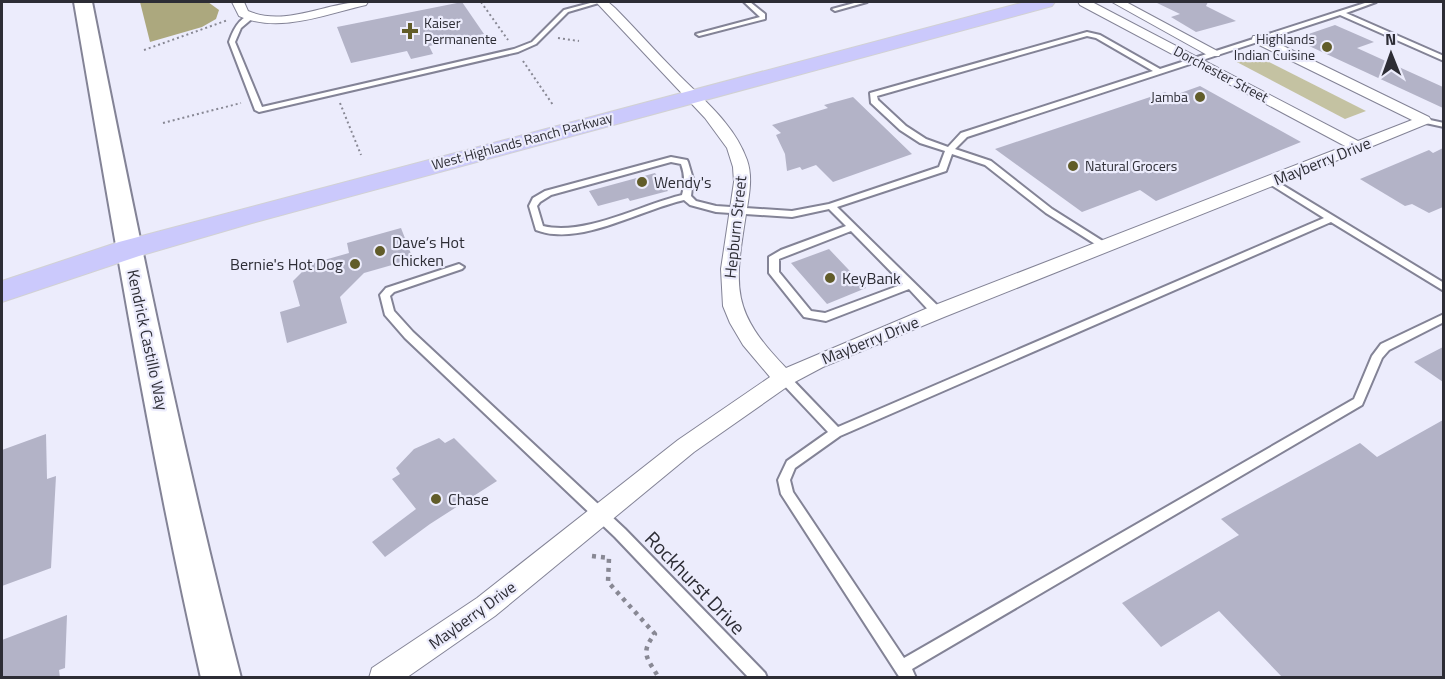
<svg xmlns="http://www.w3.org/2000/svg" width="1445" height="679" font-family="'Titillium Web',sans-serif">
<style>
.green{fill:#c4c2a2}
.water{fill:#aca87e}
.building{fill:#b3b3c7}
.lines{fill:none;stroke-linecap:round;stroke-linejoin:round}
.service-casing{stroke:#838396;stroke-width:4}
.minor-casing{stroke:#838396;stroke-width:2}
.secondary-casing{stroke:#838396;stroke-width:4}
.primary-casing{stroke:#d1d1d3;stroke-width:2}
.path-far1{stroke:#888894;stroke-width:2;stroke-dasharray:2 3;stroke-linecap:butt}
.path{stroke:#888894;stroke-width:4.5;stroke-dasharray:4 5;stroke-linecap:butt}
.service{fill:#fff;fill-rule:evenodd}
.minor{fill:#fff;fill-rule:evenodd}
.secondary{fill:#fff;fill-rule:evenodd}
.primary{fill:#cbc9fc;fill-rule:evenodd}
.poi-dot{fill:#615c29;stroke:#ececfc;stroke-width:2}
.labels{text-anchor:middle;stroke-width:4.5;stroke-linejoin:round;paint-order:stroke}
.far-poi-label{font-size:14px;fill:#2d2d35;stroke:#ececfc;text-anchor:start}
.far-street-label{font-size:14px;fill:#2d2d35;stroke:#ececfc}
.street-label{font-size:16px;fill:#2d2d35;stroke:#ececfc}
.poi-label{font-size:16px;fill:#2d2d35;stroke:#ececfc;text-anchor:start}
.near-street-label{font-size:20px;fill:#2d2d35;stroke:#ececfc}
</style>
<rect width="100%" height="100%" fill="#ececfc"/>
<path class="green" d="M1253 54 1366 111 1345 119 1233 60Z"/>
<path class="water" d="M140 2H208L219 10 216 19 202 27 150 42Z"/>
<path class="building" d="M462 2 484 34 429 46 433 54 411 59 407 51 351 63 337 27Z
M1155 2H1208L1206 6 1236 21 1196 32 1171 17 1180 14Z
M1335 25 1374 42 1357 48 1443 87V108L1294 39Z
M1200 86 1301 142 1156 201 1140 190 1082 212 995 149 1165 92 1172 96Z
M853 97 912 154 833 182 816 165 802 170 800 167 787 171 785 154 776 135 781 133 772 125 828 108 824 105Z
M1443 148V207L1429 213 1412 204 1405 206 1360 179 1429 150 1433 153Z
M655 173 668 191 630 201 628 198 598 206 589 191Z
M401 228 413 259 364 273 340 297 347 323 287 343 280 312 300 306 293 281 310 264 349 253 347 243Z
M829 249 866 288 827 304 791 263Z
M1443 347V382L1414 362Z
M1443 420V678H1283L1219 611 1161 647 1122 603 1239 535 1221 519 1360 443 1377 457Z
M46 434 47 479 56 476 51 568 2 586V450Z
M439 438 445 443 454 438 497 481 430 524 385 557 372 542 416 509 392 479 400 474 396 468 414 449Z
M67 615 65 668 59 670 60 678H2V640Z"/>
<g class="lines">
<defs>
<path id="service" d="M594 2H602L568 12 536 44 518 52 259 112 255 110 229 42C233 30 240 15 254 15V17L241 28 235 42 262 107 514 49 532 42 564 10Z
M744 2H750L765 14V19L699 36 696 34 760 17Z
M858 2H867L835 11 832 9Z
M1368 2H1376L1346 13 1444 56V61L1340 15 967 137 955 149 991 161 1052 209 1109 245 1111 247 1109 249H1103L1046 213 985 165 952 154 946 171 837 207 941 309 942 312 941 315H933L909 289 826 321 804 317 769 273V257L781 250 846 226 829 209 792 217 716 212 690 205 684 200C645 209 593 238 554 234 548 234 542 232 536 230L529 206 533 198 545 191 671 157 687 160 688 162 693 179 691 196 696 201 716 206 792 211 829 204 939 167 945 151 920 143 900 130 871 103 870 93 1087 32 1100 35 1160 69ZM1087 36 1096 38 1153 71 961 133 948 147 926 139 906 126 878 100 877 96ZM671 162 681 164C685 175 685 184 682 195 640 205 586 236 543 226L537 206 540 202 551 195ZM851 231 903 284 825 313 811 311 779 272V259Z
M1421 118 1444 123V127L1421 122Z
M1271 178 1444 283V291L1331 222 840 436 795 468 790 480 793 492 904 658 1354 399 1372 356 1381 344 1444 314V322L1389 350 1382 358 1362 405 912 669 916 678H900L781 494 778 480 787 461 828 432 780 381 779 378 780 375H788L838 427 1324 218 1268 183 1267 181Z
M459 264 464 267 462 269 394 292 390 296 394 311 413 332 625 529 765 673 767 678H749L615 537 405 338 385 315 380 295 386 288Z"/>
<path id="minor" d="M232 2H244L248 11C287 28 329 0 368 2L366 5C326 14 279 34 239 16Z
M596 2H608L615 8C636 29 655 51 675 71 701 98 734 123 747 160 753 177 749 196 746 214 734 289 731 311 786 368L930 307 1345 146 1080 5 1078 2H1092L1358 141 1412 120 1253 42 1252 39 1253 36H1263L1429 117 1431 120 1429 123 1363 150 944 317 823 367 791 384 694 452 495 616 406 678H369L372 668 477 598 678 440 770 377 743 345 730 323 723 306 721 269 734 182 733 167 727 148 705 118Z
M1112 2H1126L1221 53 1219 56H1209Z"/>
<path id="secondary" d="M74 2H92C137 228 183 454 241 678H201C150 454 113 228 74 2Z"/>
<path id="primary" d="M1025 2H1055L1052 6 252 223 139 256 2 302V281L119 242Z"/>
</defs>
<use href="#service" class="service-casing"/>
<use href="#minor" class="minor-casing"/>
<use href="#secondary" class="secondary-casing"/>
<use href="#primary" class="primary-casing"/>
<path class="path-far1" d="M481 2 508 40
M558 38 579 41
M144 50 228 20
M523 61 553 105
M340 103 361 155
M163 123 241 103"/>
<path class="path" d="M592 556 609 558 608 582 655 634C639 653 648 659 659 678"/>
<use href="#service" class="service"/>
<use href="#minor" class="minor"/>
<use href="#secondary" class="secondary"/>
<use href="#primary" class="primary"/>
</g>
<g class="poi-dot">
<path d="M407 22h6v6h6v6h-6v6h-6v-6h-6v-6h6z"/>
<circle cx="1327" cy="47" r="6"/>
<circle cx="1200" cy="97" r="6"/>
<circle cx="1073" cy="166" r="6"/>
<circle cx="642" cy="182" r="6"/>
<circle cx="380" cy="251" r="6"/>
<circle cx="355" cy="264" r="6"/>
<circle cx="830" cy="278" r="6"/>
<circle cx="436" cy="499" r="6"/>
</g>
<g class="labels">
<g class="far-poi-label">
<text x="424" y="28">Kaiser<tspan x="424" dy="16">Permanente</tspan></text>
<text x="1315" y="44" text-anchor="end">Highlands<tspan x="1315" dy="16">Indian Cuisine</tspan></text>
<text x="1188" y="102" text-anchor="end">Jamba</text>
<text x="1085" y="171">Natural Grocers</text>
</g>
<g class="far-street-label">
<text transform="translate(1221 74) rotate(28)" y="5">Dorchester Street</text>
<text transform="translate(522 141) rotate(-15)" y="5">West Highlands Ranch Parkway</text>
</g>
<g class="street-label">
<text transform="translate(1322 161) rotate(-22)" y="6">Mayberry Drive</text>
<text transform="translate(735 227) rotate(-84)" y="6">Hepburn Street</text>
<text transform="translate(148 340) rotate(78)" y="6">Kendrick Castillo Way</text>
<text transform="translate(870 340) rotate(-22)" y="6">Mayberry Drive</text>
<text transform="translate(472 615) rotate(-36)" y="6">Mayberry Drive</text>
</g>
<g class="poi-label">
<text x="654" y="188">Wendy's</text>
<text x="392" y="248">Dave’s Hot<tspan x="392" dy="18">Chicken</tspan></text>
<text x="343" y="270" text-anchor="end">Bernie's Hot Dog</text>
<text x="842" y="284">KeyBank</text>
<text x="448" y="505">Chase</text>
</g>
<g class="near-street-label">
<text transform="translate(695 583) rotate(46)" y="7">Rockhurst Drive</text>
</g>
</g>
<rect width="1445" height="679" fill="none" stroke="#2d2d35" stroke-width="6"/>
<g transform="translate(1391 54) rotate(359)" stroke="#ececfc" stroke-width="4.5" paint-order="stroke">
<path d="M0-4.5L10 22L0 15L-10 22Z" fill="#2d2d35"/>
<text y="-9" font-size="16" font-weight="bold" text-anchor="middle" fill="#2d2d35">N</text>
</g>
</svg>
